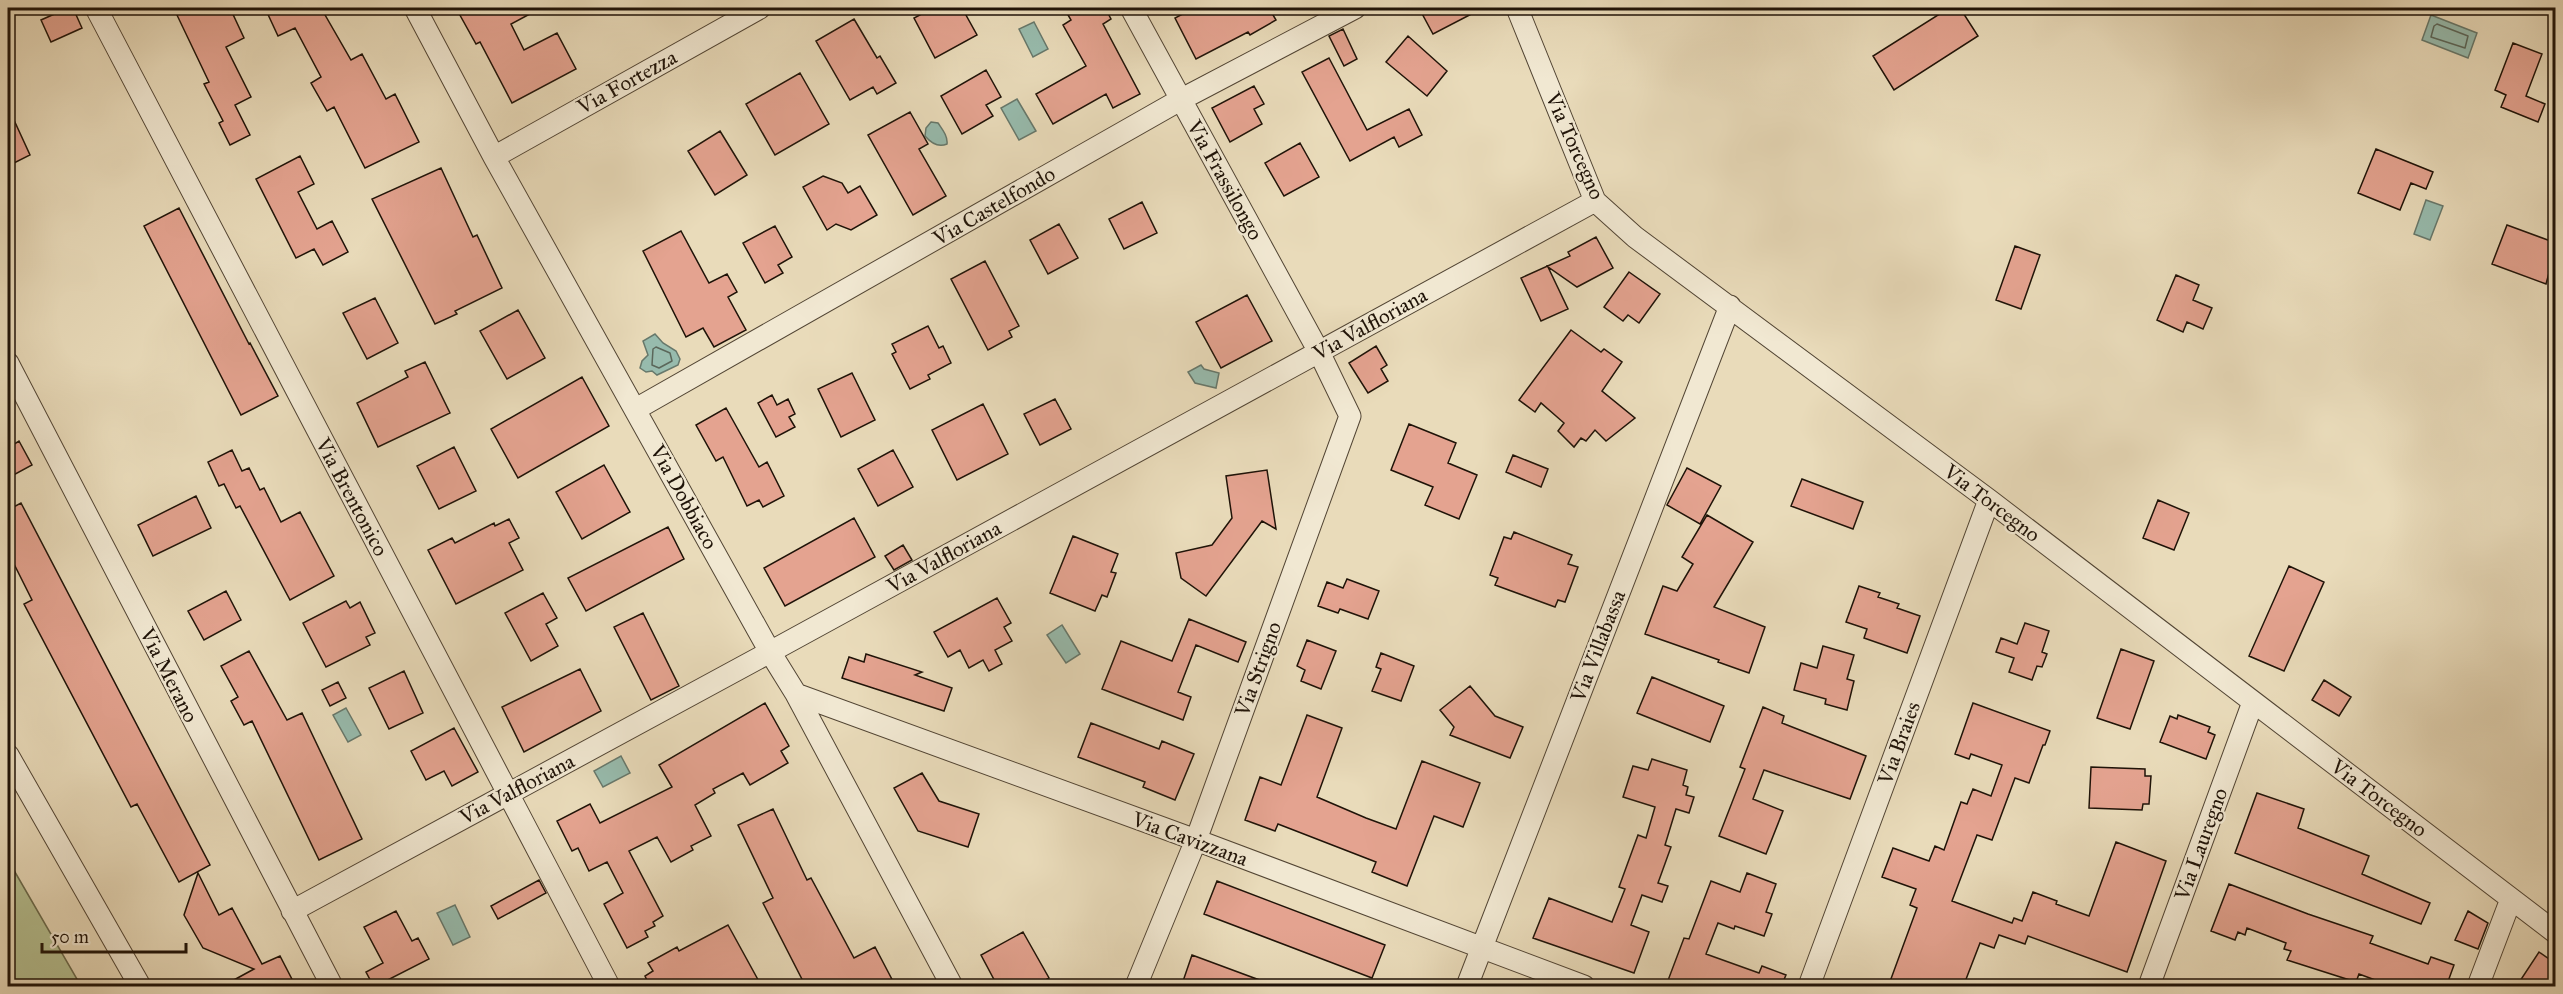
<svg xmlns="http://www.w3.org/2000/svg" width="2563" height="994" font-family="'IM FELL Great Primer',serif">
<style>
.green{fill:#b5c091;stroke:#6a6a4c;stroke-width:1.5}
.water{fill:#97bbad;stroke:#67786b;stroke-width:1.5}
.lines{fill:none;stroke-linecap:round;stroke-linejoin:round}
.shore{stroke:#5b675a;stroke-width:1.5}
.building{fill:#e4a390;stroke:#1f1308;stroke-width:1.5}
.minor-casing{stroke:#524534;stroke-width:23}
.minor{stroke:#f1e8d2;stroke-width:21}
.labels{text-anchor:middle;stroke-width:4.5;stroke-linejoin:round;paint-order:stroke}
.street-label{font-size:21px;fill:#1f1308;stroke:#f1e8d2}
</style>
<rect width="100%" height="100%" fill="#e9dbba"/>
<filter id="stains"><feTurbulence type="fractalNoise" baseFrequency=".00333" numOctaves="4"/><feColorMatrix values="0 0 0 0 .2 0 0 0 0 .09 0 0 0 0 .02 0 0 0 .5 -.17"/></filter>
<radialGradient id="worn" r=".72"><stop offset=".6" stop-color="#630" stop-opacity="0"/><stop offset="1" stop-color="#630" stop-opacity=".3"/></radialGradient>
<path class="green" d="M8 860 81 986H8Z"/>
<path class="water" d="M2431 15 2477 33 2468 58 2422 40Z
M1034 22 1048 49 1033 57 1019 29Z
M1017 99 1036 131 1019 140 1001 108Z
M931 122 938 123C942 129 948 136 947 144 938 148 931 143 925 136L926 128Z
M2426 200 2443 206 2430 240 2414 234Z
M655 334 663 343 676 351 680 359 678 365 657 375 652 371 646 372 640 368 642 361 648 355 643 341Z
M1201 365 1204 369 1219 373 1216 388 1195 383 1188 372Z
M1062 625 1080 654 1066 663 1047 635Z
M346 708 361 735 348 742 333 715Z
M621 756 630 773 603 787 594 771Z
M455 905 470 937 453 945 437 913Z"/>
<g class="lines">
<path class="shore" d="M2437 24 2468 36 2465 48 2431 37 2434 26Z
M656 347 670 353 672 361 659 368 652 365 653 349Z"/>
</g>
<path class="building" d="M68 8H73L82 28 51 42 41 20Z
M188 8H230L244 38 226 47 251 97 235 105 250 135 230 145 219 123 223 121 204 84 209 82 176 13Z
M265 8H321L351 60 362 54 386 99 395 94 419 142 365 168 334 107 327 111 311 83 321 77 295 28 278 36Z
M456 8H541L511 24 524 50 557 33 576 69 512 103 480 42 476 44Z
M933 8H962L977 35 935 58 914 18Z
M1064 8H1105L1111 19 1103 24 1140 94 1113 108 1106 94 1053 124 1036 94 1086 66 1063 25 1071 20Z
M1194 8H1269L1276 20 1250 35 1248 32 1196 59 1175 18Z
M1419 8H1483L1433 34Z
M1949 8H1960L1978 36 1894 90 1873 56Z
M854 19 877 58 880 56 896 83 877 94 873 87 850 100 816 41Z
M1343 29 1357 59 1344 66 1329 36Z
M1408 36 1447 71 1427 96 1386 62Z
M2513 43 2542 54 2526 96 2545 104 2538 122 2501 107 2506 95 2495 90Z
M1329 58 1367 130 1409 109 1422 135 1399 147 1394 137 1350 161 1302 72Z
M986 70 1001 97 986 105 993 116 962 134 941 96Z
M800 73 829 124 775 155 746 104Z
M1254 86 1264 104 1254 109 1262 124 1230 142 1212 108Z
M8 107 30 155 8 166Z
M910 112 928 144 919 149 946 196 913 215 868 135Z
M720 131 747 175 715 195 688 151Z
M1300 143 1319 177 1284 196 1265 163Z
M2376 149 2433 172 2426 189 2411 183 2400 210 2358 193Z
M300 156 314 184 298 192 317 229 332 221 348 252 323 265 314 249 296 258 256 179Z
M441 168 473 237 477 235 502 288 455 311 457 314 435 324 372 199Z
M823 176 842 183 848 193 860 186 877 215 851 230 836 224 827 230 803 187Z
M1142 202 1157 233 1124 249 1109 219Z
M179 208 249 344 250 343 278 396 241 415 144 226Z
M1059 224 1078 258 1048 274 1030 240Z
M2507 225 2556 243V275L2549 273 2546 284 2492 264Z
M775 226 792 257 778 265 783 273 765 283 743 243Z
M681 231 709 283 727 274 737 292 728 297 746 330 714 347 703 328 686 337 643 251Z
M1596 237 1613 268 1577 287 1548 267 1568 309 1541 321 1521 278 1570 256 1568 252Z
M2015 246 2040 255 2021 309 1996 300Z
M985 261 1019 326 1009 331 1012 337 988 350 951 279Z
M1629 272 1660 294 1639 323 1628 315 1623 321 1604 307Z
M2176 275 2199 285 2193 300 2212 308 2203 329 2187 322 2183 332 2157 320Z
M1247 295 1272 341 1221 368 1196 322Z
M375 298 398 343 367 359 343 313Z
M518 310 545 358 507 379 480 331Z
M928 326 939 348 943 346 951 363 928 375 930 379 910 389 892 354 896 352 892 344Z
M1571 330 1601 352 1604 349 1622 362 1602 391 1635 418 1606 441 1595 430 1586 441 1581 438 1574 447 1558 431 1564 423 1541 403 1535 412 1519 400Z
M1376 346 1387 365 1381 369 1388 381 1368 393 1349 363Z
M425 362 450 413 378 447 357 403 408 377 405 371Z
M852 373 875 420 841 437 818 389Z
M582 377 609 426 518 478 491 429Z
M772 395 777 405 788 399 795 414 789 417 795 427 776 437 758 403Z
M1055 399 1071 429 1040 445 1024 414Z
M983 404 1008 454 957 480 932 430Z
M726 408 759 467 767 462 784 496 763 507 759 500 747 506 723 457 716 461 696 425Z
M1409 424 1456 443 1448 463 1477 475 1459 519 1425 505 1433 487 1391 470Z
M19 441 32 465 8 478V448Z
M454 447 476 491 439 509 417 466Z
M232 450 242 471 249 468 260 490 264 488 281 522 300 512 334 576 290 600 240 506 236 508 224 484 219 486 208 462Z
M893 450 913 487 878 506 858 469Z
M1513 455 1548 469 1541 487 1506 472Z
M604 465 630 512 582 539 556 492Z
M1687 468 1721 486 1700 524 1667 505Z
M1267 470 1276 529 1262 521 1206 596 1181 578 1176 553 1212 545 1232 518 1226 476Z
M1802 479 1863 502 1853 529 1791 506Z
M196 496 211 528 153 556 138 525Z
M2158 500 2189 513 2174 550 2143 538Z
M21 503 210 865 179 882 137 804 131 807 24 604 32 600 8 552V510Z
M1707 515 1753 542 1714 607 1765 627 1749 673 1718 662 1719 660 1645 634 1663 586 1677 591 1693 564 1682 557Z
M854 518 875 557 785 606 764 568Z
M509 519 519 538 509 543 523 570 456 604 428 550 452 538 455 543 494 523 495 526Z
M668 527 684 559 586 611 568 578Z
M1514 532 1572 555 1568 564 1578 567 1565 602 1558 600 1555 607 1495 585 1498 578 1490 575 1504 537 1511 539Z
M1073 536 1118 554 1111 572 1116 573 1107 597 1102 595 1095 611 1050 593Z
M903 545 912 560 894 570 885 556Z
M2289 566 2324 582 2284 671 2249 656Z
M1347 579 1379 591 1368 619 1340 609 1338 613 1318 606 1327 582 1343 588Z
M1859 586 1880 593 1878 597 1899 604 1897 608 1920 616 1907 653 1864 638 1867 629 1846 622Z
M226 591 241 620 204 640 188 611Z
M543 593 557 618 546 624 558 646 531 661 505 613Z
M997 598 1011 623 1004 627 1012 641 995 650 1002 664 989 671 983 660 969 668 960 650 948 657 934 632Z
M346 601 350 608 360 602 375 633 366 637 370 645 326 667 303 623Z
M643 613 679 686 651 700 614 627Z
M1189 619 1246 642 1238 662 1196 645 1178 692 1191 697 1183 720 1102 689 1121 641 1172 661Z
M2025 623 2049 631 2042 652 2047 654 2042 667 2037 666 2032 680 2009 672 2014 658 1996 652 2001 638 2017 644Z
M1307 640 1336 651 1321 689 1301 681 1305 670 1297 666Z
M1823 646 1854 655 1847 679 1854 681 1847 710 1825 704 1826 699 1794 690 1801 663 1817 668Z
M2121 649 2154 661 2130 729 2097 718Z
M249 651 287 720 302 713 362 839 319 860 252 721 244 725 231 701 238 697 221 666Z
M1381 653 1414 666 1401 701 1372 691 1381 669 1376 667Z
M866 654 922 672 915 675 952 688 944 711 842 678 849 657 864 662Z
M580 669 601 711 524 752 502 707Z
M404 671 423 713 389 729 369 688Z
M1652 677 1724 706 1710 742 1637 713Z
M2324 680 2351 697 2339 716 2312 700Z
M338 682 346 698 330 706 322 690Z
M1470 686 1495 716 1523 727 1510 758 1450 735 1454 727 1440 710Z
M765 703 789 746 781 751 788 763 750 785 743 773 713 789 715 793 695 805 711 836 691 846 693 850 671 862 657 837 629 851 663 916 653 922 655 926 645 931 648 937 627 948 604 904 623 893 607 862 589 871 578 848 572 851 557 821 590 804 600 823 672 787 659 765Z
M1973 703 2050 731 2045 745H2043L2029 783 2015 778 1992 840 1977 835 1952 901 2012 923 2014 918 2022 921 2033 892 2057 901 2056 904 2089 916 2116 842 2166 861 2127 972 2028 936 2025 944 1999 935 1994 948 1980 943 1963 987H1888L1917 908 1910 905 1916 889 1882 877 1893 848 1929 861 1935 846 1944 850 1961 802 1967 804 1973 789 1991 796 2002 765 1971 754 1969 759 1955 754Z
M1763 707 1784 716 1782 723 1866 756 1850 799 1764 770 1753 799 1783 811 1766 854 1719 836 1745 769 1740 767Z
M1307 715 1342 728 1317 797 1366 818 1396 829 1422 761 1480 783 1463 827 1434 816 1407 886 1372 872 1376 862 1278 824 1275 831 1245 820 1260 777 1281 785Z
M2178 715 2210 727 2208 732 2215 735 2206 759 2160 742 2170 716 2177 719Z
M1091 723 1159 749 1162 741 1194 754 1175 800 1143 787 1145 782 1078 757Z
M454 728 478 772 452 786 444 771 426 780 411 751Z
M1652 759 1687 770 1683 785 1688 787 1686 795 1694 797 1689 813 1676 809 1665 845 1671 847 1658 883 1668 886 1662 902 1642 895 1631 925 1649 932 1634 973 1533 938 1549 898 1612 922 1625 889 1619 887 1638 835 1646 838 1655 807 1623 797 1633 766 1648 770Z
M2091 767 2145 769V776H2151L2149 804H2143L2142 810 2089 808Z
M922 773 939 801 979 814 968 847 918 831 894 788Z
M2257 793 2304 809 2298 828 2369 856 2362 874 2430 903 2421 924 2235 853Z
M773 809 807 880 811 878 854 958 875 947 896 987H806L763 903 773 898 738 825Z
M198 873 219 915 232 908 262 964 280 956 296 987H221L254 969 203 948 184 915Z
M1747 873 1776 884 1766 912 1772 914 1764 936 1735 926 1734 929 1718 923 1706 954 1759 973 1762 966 1786 975 1783 982 1790 987H1712L1697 981 1695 987H1677L1667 983 1684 938 1689 939 1711 881 1740 892Z
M539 880 546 893 498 919 491 906Z
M1217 881 1385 945 1372 978 1204 914Z
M2229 884 2308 914 2373 936 2370 943 2428 964 2431 957 2454 965 2446 987H2394L2359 974 2356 982 2287 960 2291 951 2284 949 2286 943 2247 928 2245 935 2238 932 2235 940 2211 931Z
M396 911 412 941 418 938 429 959 374 987 366 972 383 963 364 927Z
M2468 911 2488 923 2478 949 2455 940Z
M728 925 762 987H650L645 976 653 971 648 963 677 947 679 951Z
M1023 932 1049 978 1034 987H998L981 955Z
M2539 952 2556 964V987H2516Z
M1192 955 1273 985 1272 987H1181Z"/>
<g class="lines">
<defs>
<path id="minor" d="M96 8 609 986
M415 8 494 157 770 652 796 694 952 986
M1131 8 1319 352 1350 416 1196 840 1136 986
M1517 8 1595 201 1635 237 1989 500 2556 933
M494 157 760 8
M8 363 332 986
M636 409 1180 100 1355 8
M796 694 1196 840 1584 986
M8 755 140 986
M292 911 770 652 1595 201
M1467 986 1730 306
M1809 986 1989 500
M2149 986 2253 702
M2478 986 2511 899"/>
</defs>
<use href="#minor" class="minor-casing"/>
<use href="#minor" class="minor"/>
</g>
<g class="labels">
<g class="street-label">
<text transform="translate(627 82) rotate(-29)" y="7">Via Fortezza</text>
<text transform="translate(1575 146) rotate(66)" y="7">Via Torcegno</text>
<text transform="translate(1225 180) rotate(61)" y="7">Via Frassilongo</text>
<text transform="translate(994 206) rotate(-30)" y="7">Via Castelfondo</text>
<text transform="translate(1370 324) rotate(-29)" y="7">Via Valfloriana</text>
<text transform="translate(352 497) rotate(62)" y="7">Via Brentonico</text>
<text transform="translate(684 497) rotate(61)" y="7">Via Dobbiaco</text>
<text transform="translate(1992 503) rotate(37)" y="7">Via Torcegno</text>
<text transform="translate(944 557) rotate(-29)" y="7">Via Valfloriana</text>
<text transform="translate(1598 646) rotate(-69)" y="7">Via Villabassa</text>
<text transform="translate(1258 669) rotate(-70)" y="7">Via Strigno</text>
<text transform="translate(169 675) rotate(63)" y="7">Via Merano</text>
<text transform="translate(1899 743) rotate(-70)" y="7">Via Braies</text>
<text transform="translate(517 789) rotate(-28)" y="7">Via Valfloriana</text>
<text transform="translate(2379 798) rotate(37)" y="7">Via Torcegno</text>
<text transform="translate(1190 839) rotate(20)" y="7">Via Cavizzana</text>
<text transform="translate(2201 844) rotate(-70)" y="7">Via Lauregno</text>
</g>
</g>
<rect width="2563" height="994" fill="none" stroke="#e9dbba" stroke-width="30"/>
<rect x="9" y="9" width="2545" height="976" fill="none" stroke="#1f1308" stroke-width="3"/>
<rect x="15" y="15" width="2533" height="964" fill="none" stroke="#1f1308" stroke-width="1.5"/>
<path d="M42 943v9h144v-9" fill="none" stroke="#1f1308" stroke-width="3"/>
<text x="51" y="943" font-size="18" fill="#1f1308" stroke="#f1e8d2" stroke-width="4.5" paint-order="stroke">50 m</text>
<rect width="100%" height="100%" filter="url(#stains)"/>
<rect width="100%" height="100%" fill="url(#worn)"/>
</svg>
